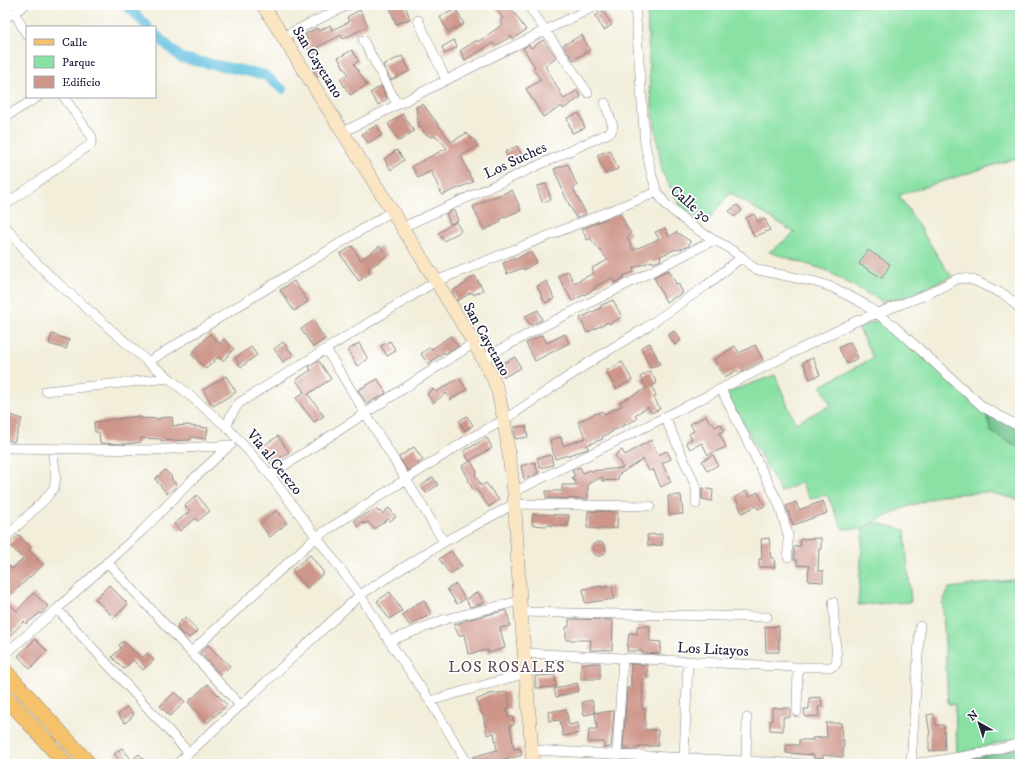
<svg xmlns="http://www.w3.org/2000/svg" width="1025" height="769" font-family="'IM FELL DW Pica',serif">
<style>
.green{fill:#89e1a4;stroke:#568270}
.forest{fill:#6ebf8a;stroke:#487062}
.lines{fill:none;stroke-linecap:round;stroke-linejoin:round}
.canal{stroke:#61c0df;stroke-width:10}
.building{fill:#ce968a}
.street-casing{stroke:#8a888a;stroke-width:10}
.secondary-casing{stroke:#8a888a;stroke-width:14}
.primary-casing{stroke:#8a888a;stroke-width:16}
.street{stroke:#fff;stroke-width:9}
.secondary{stroke:#fbe6c4;stroke-width:13}
.primary{stroke:#f5c16b;stroke-width:15}
.labels{text-anchor:middle;stroke-width:3.5;stroke-linejoin:round;paint-order:stroke}
.street-label{font-size:15px;fill:#22223b;stroke:#fff}
.neighbourhood-label{font-size:16px;letter-spacing:1px;fill:#5e4b57;stroke:#fff}
</style>
<rect width="100%" height="100%" fill="#fff"/>
<filter id="ink" filterUnits="userSpaceOnUse"><feTurbulence type="fractalNoise" baseFrequency=".025" numOctaves="2"/><feDisplacementMap in="SourceGraphic" scale="8" xChannelSelector="R" yChannelSelector="G"/><feConvolveMatrix kernelMatrix="1 2 1 2 8 2 1 2 1" color-interpolation-filters="sRGB"/></filter>
<filter id="wash" filterUnits="userSpaceOnUse"><feTurbulence type="fractalNoise" baseFrequency=".012" numOctaves="4" result="noise"/><feDisplacementMap in="SourceGraphic" scale="16" xChannelSelector="R" yChannelSelector="G"/><feGaussianBlur stdDeviation="0.9" result="paint"/><feColorMatrix in="noise" values="0 0 0 0 0 0 0 0 0 0 0 0 0 0 0 0 0 1.4 0 .05"/><feComposite in="paint" operator="in"/></filter>
<g filter="url(#wash)">
<rect width="100%" height="100%" fill="#f2eeda"/>
<path class="green" d="M647 5H1020V157L899 195 946 269 952 276 903 299 881 301 825 270 769 252 795 233 730 193 705 223 680 205 662 172 650 93Z
M883 319 976 407 986 414 991 432 1020 448V500L987 492 942 495 907 507 875 521 863 529H843L827 495 810 499 801 482 781 492 726 393 775 375 795 423 831 405 821 386 873 358 858 327Z
M874 522 905 530 906 546 911 602 858 605 863 530Z
M1020 579V737L957 754 955 705 948 704 943 607 942 604 949 588Z"/>
<path class="forest" d="M987 414 1020 426V448L991 432Z
M1020 747V764H952L956 762Z"/>
<g class="lines">
<path class="canal" d="M126 5 148 27
M155 34 181 58 265 75 282 89"/>
</g>
<g id="blocks">
<path class="building" d="M389 5H405L410 19 396 24Z
M494 5H509L526 30 513 39 511 36 496 46 493 43 465 60 460 51 477 40 478 42 503 24 500 20 503 18Z
M456 9 464 24 448 32 440 17Z
M360 10 368 26 343 39 341 35 318 47 319 50 311 55 307 46 310 44 305 34 317 28 319 31 330 25 332 30 349 22 347 17Z
M603 11 612 25 604 30 595 16Z
M582 35 590 50 573 60 563 45Z
M454 40 457 47 445 54 442 47Z
M543 40 556 57 545 66 564 99 577 90 581 97 563 109 562 106 543 117 526 89 541 80 533 69 535 67 523 48 529 45 531 48Z
M352 50 359 61 354 64 367 85 350 95 340 79 348 74 338 58Z
M402 56 410 71 391 80 383 65Z
M322 65 325 72 318 77 313 69Z
M381 86 387 99 378 105 370 93Z
M423 104 451 142 467 133 471 139 473 138 478 146 461 156 473 182 442 195 431 171 418 178 412 166 447 148 436 136 431 137 424 133 421 127 419 128 416 107Z
M579 113 585 128 572 133 567 118Z
M403 114 414 131 399 141 388 124Z
M377 125 382 135 368 143 362 134Z
M517 146 524 159 511 165 505 152Z
M397 150 404 160 391 170 384 159Z
M610 150 618 169 605 174 597 155Z
M568 164 577 186 573 188 586 214 576 218 565 196 554 169Z
M546 184 551 200 542 202 537 186Z
M512 190 521 210 500 219 501 222 484 230 473 207 487 200Z
M737 205 742 211 734 217 729 211Z
M454 210 458 221 450 224 446 214Z
M620 213 627 228 631 233 627 237 633 250 659 239 655 232 665 228 669 237 676 232 690 241 689 246 677 250 676 249 660 256 661 260 653 263 652 261 633 268 634 272 623 276 624 278 614 283 612 278 594 287 595 289 572 301 558 276 568 271 574 283 594 273 592 268 608 260 590 238 587 240 582 229Z
M754 214 758 222 765 219 770 230 754 237 746 218Z
M456 222 461 231 444 241 438 233Z
M352 246 361 260 380 246 387 256 368 269 370 273 359 281 340 254Z
M868 250 890 264 882 278 859 264Z
M530 251 537 262 524 270 523 268 507 274 503 263 514 258 515 260Z
M669 270 676 284 678 283 683 293 666 302 654 277Z
M475 276 483 290 474 295 472 292 457 301 452 291 467 283 466 281Z
M294 281 308 302 294 311 280 290Z
M547 281 554 299 545 303 537 286Z
M613 300 622 317 609 324 608 322 587 333 580 318 601 308 600 306Z
M538 310 542 320 530 325 525 316Z
M313 321 325 339 313 347 301 329Z
M674 331 681 340 675 345 668 335Z
M52 334 69 340 66 349 49 344Z
M210 334 220 344 224 339 234 349 223 361 218 357 206 369 191 354Z
M565 334 569 343 535 361 526 343 542 335 547 343Z
M450 336 458 346 445 354 444 352 428 364 421 354 430 347 432 349Z
M390 341 396 351 387 356 381 346Z
M283 342 293 355 283 362 274 349Z
M850 342 858 358 847 364 839 348Z
M359 343 368 359 357 366 348 350Z
M650 343 660 364 650 368 641 347Z
M755 345 763 360 739 373 737 370 725 377 714 360 735 346 739 353Z
M251 347 257 355 241 367 235 358Z
M515 357 521 368 504 377 498 366Z
M813 358 820 375 810 379 803 362Z
M319 361 331 379 308 394 324 416 314 422 296 398 304 392 296 380 311 370 309 367Z
M622 362 632 380 616 389 606 371Z
M650 371 657 383 652 386 656 396 654 397 660 409 651 413 648 407 635 415 637 419 612 431V432L602 437 603 439 587 445 588 449 555 459 550 440 561 437 563 446 586 438 578 422 596 413V414L602 411 604 414 622 406 620 402 647 388 640 377Z
M226 376 236 392 213 406 203 390Z
M459 378 467 390 450 400 446 393 433 403 427 394 433 389 436 392Z
M378 379 386 393 367 404 358 390Z
M5 413 22 419 14 442 5 439Z
M139 416V418L160 419V418L172 417 173 426 190 425V426L208 428 206 439 191 437V440L161 441V439L141 438V442L125 444 100 443 99 432H95L94 422Z
M467 416 473 425 465 431 459 421Z
M706 416 710 423 712 422 715 427 721 424 724 431 719 433 726 447 708 455 702 443 690 449 686 442 692 439 689 434 694 431 690 424Z
M526 426 528 437 515 439 514 427Z
M278 436 289 452 271 464 260 448Z
M487 438 492 448 469 461 464 451Z
M651 440 658 455 667 451 671 459 662 463 671 482 661 487 653 469 649 471 643 459 618 475V480L602 481V477L588 484V499L546 498V491H562V485H577L572 477 575 476 572 471 580 467 583 473 590 470 591 471 623 468 615 455 622 450 625 455 640 446Z
M414 447 423 460 408 471 399 457Z
M551 455 553 465 540 468 537 458Z
M713 455 718 465 707 471 702 461Z
M471 461 477 472 475 474 481 486 486 483 499 500 489 507 476 489 473 490 468 480H469L462 466Z
M535 462 538 473 530 477 524 479 521 466Z
M165 470 172 477 171 478 177 486 167 494 155 479Z
M433 477 438 485 426 493 421 486Z
M702 488 713 490 712 501 702 499Z
M747 491 750 496 758 492 765 506 758 509 756 506 742 513 735 497Z
M197 495 210 511 198 521 196 518 180 531 174 524 190 511 185 506Z
M681 495 683 514 669 515 668 496Z
M823 501 827 513 793 525 786 506 796 502 799 510Z
M376 508 378 512 380 511 382 514 389 508 396 517 390 521 388 519 374 529 368 522 363 524 364 522 358 527 354 520 372 511Z
M277 510 287 523 270 537 260 524Z
M588 511 618 512 617 528 601 529 587 528Z
M533 514 569 515 568 526 547 525V526L532 525Z
M662 534V545L648 546 647 535Z
M19 535 31 548 29 550 43 565 5 600 17 611 33 593 48 606 41 614 40 613 26 624 24 621 5 641V562L12 569 23 559 9 544Z
M769 538 771 558H774L775 567H759V559H762L761 539Z
M821 538V549H819L818 571H823V582L808 581 809 566 797 565V560H794V547L801 546 800 539Z
M592 549a7 7 0 1 1 14 0a7 7 0 1 1-14 0Z
M451 551 462 566 450 574 439 559Z
M310 555 324 573 307 588 292 570Z
M456 584 465 599 457 604 447 589Z
M109 585 128 604 114 618 95 599Z
M602 586V588L612 586 614 599 585 603 583 589Z
M390 592 402 611 389 619 377 601Z
M478 592 484 603 470 607 466 599Z
M424 600 431 614 416 622 410 626 402 615 415 605Z
M507 610 510 626 500 628 505 648 488 653V650L468 654 464 634 459 636 454 625 467 620Z
M185 617 198 631 189 638 185 634 183 635 177 629 179 627 177 625Z
M569 619 613 620 612 650H590L591 640H566V627H569Z
M637 626H650V641L661 642 660 654 642 653V651H627L629 633 637 634Z
M779 626V652H766L765 627Z
M35 639 47 651 30 669 18 656Z
M123 641 142 658 147 653 154 660 143 670 133 660 124 669 112 657 121 648 119 645Z
M208 645 230 666 221 675 200 653Z
M600 663V679H581V664Z
M631 664 647 665V679H643L642 709H645V730H658V746H640V748L623 747 627 688H631Z
M555 675 556 687 536 688 535 676Z
M577 683 579 691 556 697 554 689Z
M208 684 227 705 207 723 188 702Z
M175 692 185 702 170 716 160 706Z
M508 692 510 708 506 709 508 717H513L514 725H510L514 749 520 748 522 755 491 764H478L473 757 497 750 494 733 487 735 483 714H482L476 700 489 694Z
M821 697 822 706 818 707 819 716 805 717 804 709H809V698Z
M592 700 595 713 584 715 582 702Z
M127 707 134 715 125 723 118 715Z
M772 708H790V717H783V731L770 730V721H772Z
M566 709 569 725 578 723 579 733 563 736 560 720 549 721 548 712Z
M614 711 611 747 604 748V742H588L589 729H597L595 713Z
M934 714 936 725H944L945 750 929 751V734H930L927 715Z
M826 723H841L842 740H844L843 757 823 755V758L814 759V755L786 753V745H799V740H813L812 738 827 737Z
M122 748 132 760 139 754 148 764H123L114 754Z"/>
</g>
</g>
<g filter="url(#ink)">
<use href="#blocks" fill-opacity="0" stroke="#8a888a" stroke-width="1"/>
<g class="lines">
<defs>
<path id="street" d="M528 5 588 93
M635 5 645 144 652 176 657 192 667 206 692 226 714 240 724 245 742 257 750 265 758 270 816 282 834 288 864 304 894 326 983 407 1020 427
M14 12 27 35
M5 18 25 5
M418 20 446 80
M282 37 348 5
M363 40 397 104
M5 117 38 97
M343 132 546 30 598 5
M5 205 91 144 92 137 64 97
M5 226 32 258 50 276 148 362 169 378 227 427 270 475 360 595 389 641 430 701 468 764
M403 227 611 132 613 126 605 103
M326 349C365 413 405 477 444 542
M483 359 532 332 714 240
M148 362 392 211
M721 389 779 504 788 535V557
M46 391 169 378
M665 417 696 487V504
M227 427 230 417 239 403 436 281 657 192
M5 448 155 450 231 445
M270 475 474 343
M514 492 665 417 854 322 928 294 957 279 963 278 973 280 1005 295 1013 302 1020 309
M5 538 46 498 54 488 56 477 52 449
M107 562 240 705
M57 609 189 753
M521 612 767 617
M389 641 446 619 520 601
M191 652 316 537 467 440 504 420 596 358 645 328 707 285 742 257
M524 653 798 667H831L835 665 837 662 833 602
M5 654 57 609 144 529 190 482 230 445
M430 701 526 673
M797 712 798 667
M533 750 805 764
M617 754 623 658
M684 758 688 662
M746 761 747 718
M177 764 360 595 444 542 514 504 650 506
M910 764 935 761 984 753 1020 743
M911 764 920 626"/>
<path id="secondary" d="M263 5 436 281 474 343 493 378 498 392 504 420 514 492 520 601 533 764"/>
<path id="primary" d="M5 671 89 764
M5 696 66 764"/>
</defs>
<use href="#street" class="street-casing"/>
<use href="#secondary" class="secondary-casing"/>
<use href="#primary" class="primary-casing"/>
<use href="#street" class="street"/>
<use href="#secondary" class="secondary"/>
<use href="#primary" class="primary"/>
</g>
</g>
<g class="labels">
<g class="street-label">
<text transform="translate(318 62) rotate(58)" y="5">San Cayetano</text>
<text transform="translate(515 160) rotate(-25)" y="5">Los Suches</text>
<text transform="translate(691 204) rotate(41)" y="5">Calle 30</text>
<text transform="translate(487 339) rotate(61)" y="5">San Cayetano</text>
<text transform="translate(275 462) rotate(51)" y="5">Via al Cerezo</text>
<text transform="translate(713 649) rotate(3)" y="5">Los Litayos</text>
</g>
<g class="neighbourhood-label">
<text x="507" y="672">LOS ROSALES</text>
</g>
</g>
<rect width="1025" height="769" fill="none" stroke="#fff" stroke-width="20"/>
<rect x="26" y="26" width="130" height="72" fill="#ffffff" stroke="#a7a7b1"/>
<rect x="34" y="39" width="20" height="6" fill="#f5c16b" stroke="#a7a7b1"/>
<text x="62" y="46" font-size="12" fill="#22223b">Calle</text>
<rect x="34" y="56" width="20" height="12" fill="#89e1a4" stroke="#a7a7b1"/>
<text x="62" y="66" font-size="12" fill="#22223b">Parque</text>
<rect x="34" y="76" width="20" height="12" fill="#ce968a" stroke="#a7a7b1"/>
<text x="62" y="86" font-size="12" fill="#22223b">Edificio</text>
<g transform="translate(979 723) rotate(321)" stroke="#ffffff" stroke-width="3" paint-order="stroke">
<path d="M0-3L7 15L0 10L-7 15Z" fill="#22223b"/>
<text y="-6" font-size="11" font-weight="bold" text-anchor="middle" fill="#22223b">N</text>
</g>
</svg>
